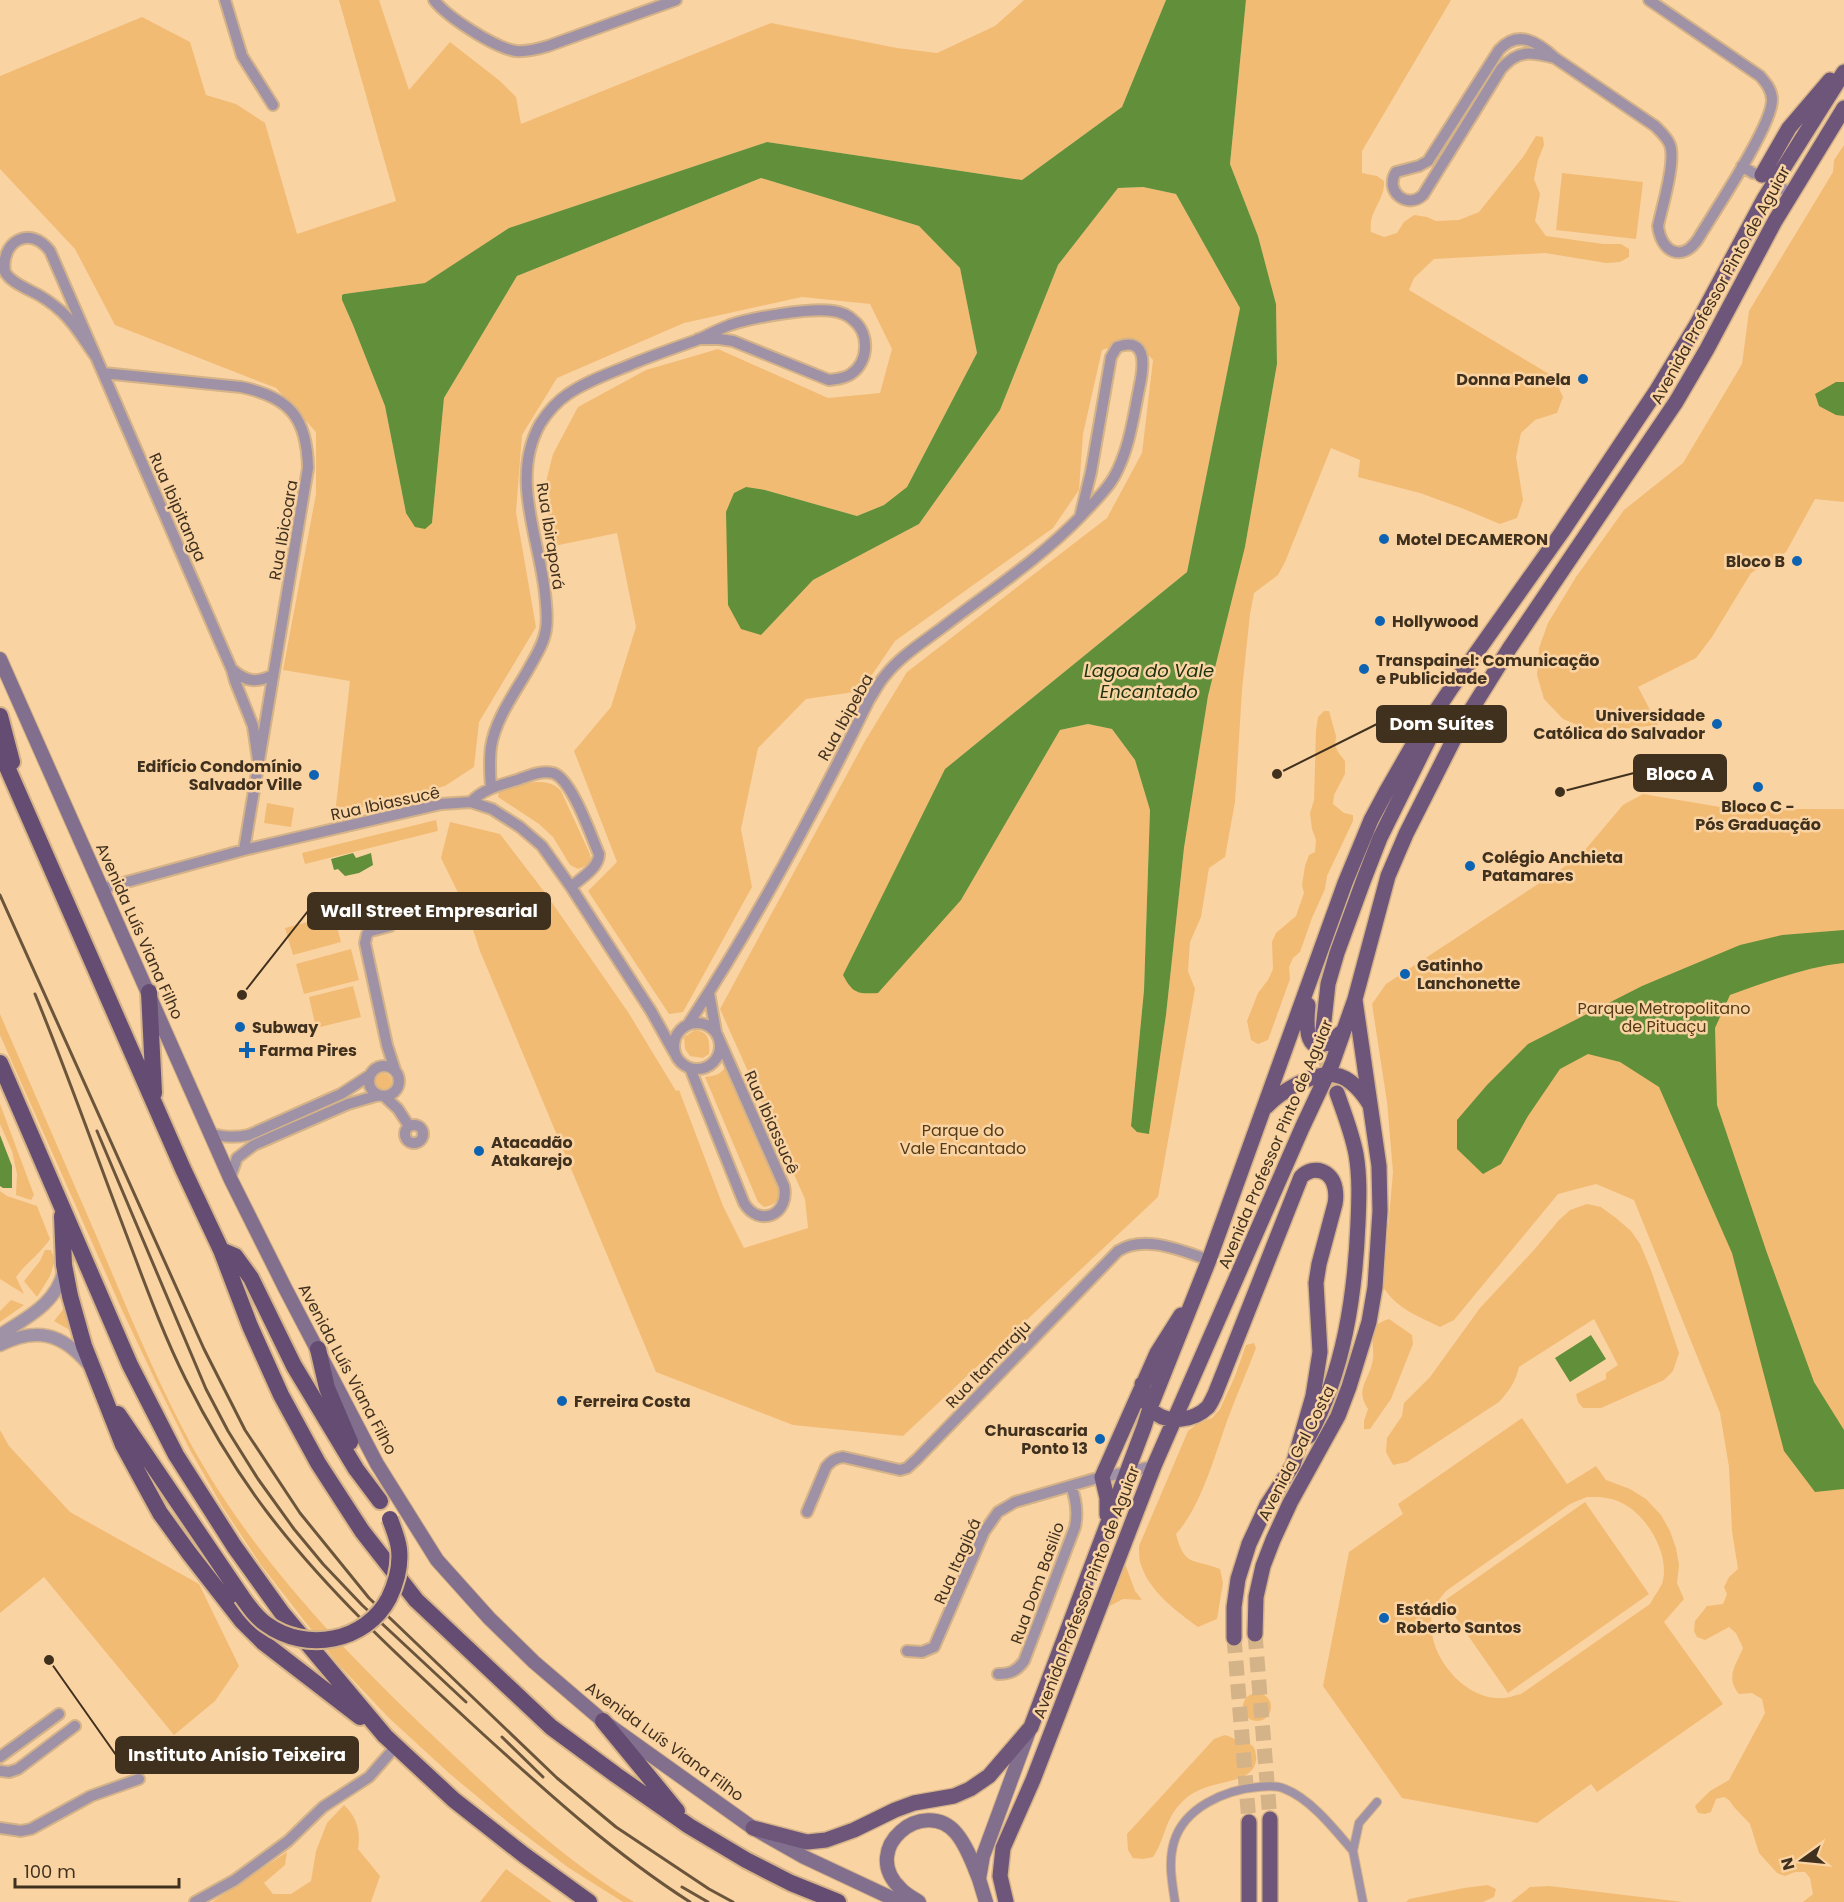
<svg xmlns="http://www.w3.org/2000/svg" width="1844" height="1902" font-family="Poppins,sans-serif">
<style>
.green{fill:#f2bb74;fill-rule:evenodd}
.water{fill:#628f39}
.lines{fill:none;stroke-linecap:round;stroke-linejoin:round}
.primary-tunnel{stroke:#d5b388;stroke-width:15;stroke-dasharray:15 8;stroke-linecap:butt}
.pedestrian-casing{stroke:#d5b388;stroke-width:10}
.minor-casing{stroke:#d5b388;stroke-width:14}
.tertiary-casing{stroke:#d5b388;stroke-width:15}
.secondary-casing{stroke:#d5b388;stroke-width:16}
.primary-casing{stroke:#d5b388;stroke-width:18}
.trunk-casing{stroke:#d5b388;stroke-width:20}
.pedestrian{stroke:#9f92a7;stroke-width:8}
.minor{stroke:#9f92a7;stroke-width:10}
.tertiary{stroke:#9f92a7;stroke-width:12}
.secondary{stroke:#826f8e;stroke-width:14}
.primary{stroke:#6e567b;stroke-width:15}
.trunk{stroke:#654c73;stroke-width:16}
.rail{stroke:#6b563c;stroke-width:3}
.trunk-bridge-casing{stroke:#d5b388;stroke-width:20;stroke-linecap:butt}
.trunk-bridge{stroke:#654c73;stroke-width:16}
.poi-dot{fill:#0d63b1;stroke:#fad3a3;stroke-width:2}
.labels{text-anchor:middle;stroke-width:5;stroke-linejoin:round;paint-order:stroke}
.street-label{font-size:16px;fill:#40311e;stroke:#fad3a3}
.poi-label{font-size:16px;font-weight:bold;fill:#40311e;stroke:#fad3a3;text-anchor:start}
.park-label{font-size:16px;fill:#553b17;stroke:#fad3a3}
.water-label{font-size:18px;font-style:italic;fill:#213411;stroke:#fad3a3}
.leader{fill:none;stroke:#40311e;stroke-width:2}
.callout-dot{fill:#40311e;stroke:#fad3a3;stroke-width:2}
.callout{fill:#40311e;stroke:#40311e;stroke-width:2}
.callout-label{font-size:18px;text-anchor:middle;font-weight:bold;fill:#fff}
</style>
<rect width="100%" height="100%" fill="#fad3a3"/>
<path class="green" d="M339 0H379L409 90 450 42 500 81 516 97 521 124 771 23 897 48 937 53 995 26 1024 0H1166L1122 107 1022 180 767 142 509 228 426 283 344 294 342 295V300L353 325 385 406 406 513 432 523 444 398 517 276 761 178 919 226 960 268 977 353 907 487 884 505 857 516 765 490 761 635 813 580 919 524 1000 410 1058 265 1118 188 1143 187 1176 194 1240 308 1187 572 945 769 961 900 1060 730 1088 724 1112 729 1135 760 1150 810 1144 990 1131 1125 1149 1134 1166 1015 1184 848 1208 696 1245 547 1277 364 1276 304 1258 236 1230 164 1246 0H1451L1362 151V173L1377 176 1384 181C1385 202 1368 210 1371 232L1384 237 1397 233 1404 222 1414 215 1427 217 1436 221 1459 220 1479 212 1523 157 1536 136 1543 137 1544 145 1538 160 1534 179 1540 194 1535 221 1546 236 1603 244H1621L1629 249V257L1620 262 1606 263 1545 253 1434 259 1414 278 1409 290 1554 377 1563 397 1557 413 1535 420 1521 433 1516 457 1523 500 1517 518 1500 524 1464 509 1420 493 1358 477 1360 460 1331 448 1285 562 1278 575 1254 593 1250 614 1242 690 1235 802 1225 857 1209 868 1201 917 1190 942 1188 971 1195 989 1158 1197 903 1436 793 1425 656 1372 480 951 467 911 441 858 450 822 500 834 546 894 628 1012 676 1091 679 1090 723 1206 744 1248 808 1228 805 1199 720 1009 865 741 907 672 1107 518 1142 453 1153 360 1134 340 1102 350 1083 434 1079 490 1053 528 895 641 861 691 806 699 758 748 741 829 752 887 683 1012 669 1014 588 891 617 862 574 751 611 707 636 627 617 533 554 546 544 490 553 454 578 407 646 370 718 349 828 398 880 393 892 349 870 304 802 297 684 323 557 378 522 435 516 512 536 627 479 722 474 767 445 786 335 814 350 681 283 670 316 494V432L276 388 115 325 75 249 0 169V76L142 17 190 42 206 95 236 104 265 123 297 234 396 201Z
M1844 145V502L1815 499 1786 552 1751 573 1712 637 1696 658 1638 687 1658 725 1594 732 1563 719 1544 699 1537 675 1539 648 1548 623 1576 577 1624 510 1683 463 1742 364 1749 311 1833 172 1834 160Z
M1562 173 1643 182 1636 239 1556 230Z
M1324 711H1329L1336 736 1335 745 1338 752 1345 761V774L1334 795 1333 804 1344 813 1353 815V821L1327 876 1325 889 1312 918 1300 952 1293 958 1289 967 1290 979 1268 1040 1258 1044 1251 1040 1247 1021 1258 993 1268 980 1273 969 1272 942 1276 933 1296 916 1304 893 1302 885 1305 866 1309 855 1315 852 1316 840 1312 829 1310 813 1314 800 1316 731 1318 717Z
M536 782C547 782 554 783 561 791L590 854 591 861 588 865 578 869 570 865 553 837 539 824 498 797 499 791 525 783Z
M1643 794 1732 809H1844V1902H1803L1813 1894 1810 1878 1805 1872H1795L1785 1876 1777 1873 1759 1853 1750 1824 1734 1807 1729 1800 1724 1797 1716 1799 1711 1812 1705 1814 1698 1813 1695 1806 1710 1791 1729 1780 1765 1713 1762 1699 1752 1693 1739 1694C1725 1677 1736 1665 1743 1648L1736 1633 1729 1627 1705 1640 1697 1637 1694 1631 1695 1621 1707 1606 1723 1604 1727 1594 1724 1587 1729 1577 1738 1569 1732 1531 1729 1467 1720 1413 1634 1200 1596 1184 1558 1194 1454 1320 1440 1327C1418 1316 1397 1309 1383 1287L1393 1172 1387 1102 1372 1004 1386 984 1579 857 1623 805Z
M267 803 294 808 291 827 264 823Z
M436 820 438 831 305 864 302 853Z
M334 915 341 942 293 955 285 928Z
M351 949 359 980 304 994 296 964Z
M353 986 361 1017 316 1028 309 997Z
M0 1014C32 1088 64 1161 96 1235 126 1306 156 1380 193 1448 260 1568 361 1669 461 1762 515 1813 570 1864 634 1902H623L569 1868 509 1823 450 1774 389 1718 338 1664 261 1565 222 1506 190 1450 157 1384 122 1310 0 1035Z
M695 1030C709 1032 710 1040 709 1054L703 1058 690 1056 685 1049 684 1037Z
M725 1067 781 1188C780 1200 776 1205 764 1207L758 1202 705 1077C713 1076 721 1075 725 1067Z
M374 1082a9 9 0 1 1 18 0a9 9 0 1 1-18 0Z
M0 1104 34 1195 31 1200 16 1195 17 1174 12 1151 0 1124Z
M0 1191 7 1196 37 1206 50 1239C40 1254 26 1263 16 1277L24 1294 0 1279Z
M1587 1204 1601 1207 1616 1218 1631 1231 1640 1244 1651 1270 1679 1353 1673 1371 1664 1380 1601 1408H1583L1578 1402 1576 1394 1606 1379V1373L1618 1365 1594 1319 1519 1367C1516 1381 1509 1391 1499 1402L1407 1462 1393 1465 1386 1452 1387 1438 1402 1416 1404 1403 1430 1377 1480 1308 1533 1251 1559 1220 1570 1210Z
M45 1250H51L55 1260 50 1276 37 1297 24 1281 40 1261Z
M11 1300 24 1305 0 1322V1311Z
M68 1303 75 1333 54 1321Z
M1389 1319 1412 1335 1413 1344 1391 1399 1370 1429H1364V1421L1368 1409C1354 1388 1370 1380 1373 1359 1374 1349 1371 1340 1374 1330 1377 1323 1383 1321 1389 1319Z
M1254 1343 1256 1348C1247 1372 1236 1396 1227 1421 1215 1455 1201 1507 1176 1534 1185 1568 1193 1558 1220 1569L1223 1583 1217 1619 1198 1627C1176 1611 1150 1592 1141 1565 1139 1560 1139 1552 1139 1546L1188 1431 1198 1423 1212 1418 1220 1409 1235 1376 1246 1345Z
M1522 1418 1567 1484 1596 1466 1606 1480 1630 1489 1646 1499 1661 1515 1670 1531 1676 1548 1679 1565 1677 1583 1684 1599 1664 1622 1723 1704 1597 1792 1591 1784 1537 1823 1402 1798 1323 1686 1349 1552 1403 1514 1398 1504ZM1587 1497C1600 1497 1612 1497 1624 1504 1648 1517 1671 1556 1662 1584 1659 1590 1653 1598 1650 1604L1521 1694C1515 1695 1509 1698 1503 1698 1464 1701 1425 1653 1432 1615 1434 1606 1440 1598 1446 1591L1570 1504Z
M0 1430 9 1446 70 1512 199 1584 239 1666 215 1701 174 1735 44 1577 0 1613Z
M1585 1502 1649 1594 1508 1693 1444 1601Z
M1124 1561 1135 1591 1142 1600 1123 1599 1106 1608Z
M1243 1707a14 14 0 1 1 28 0a14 14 0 1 1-28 0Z
M1225 1735C1230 1736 1233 1739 1238 1740 1248 1743 1255 1743 1256 1755 1259 1781 1222 1781 1207 1787 1198 1790 1190 1794 1183 1801 1164 1819 1166 1838 1153 1857L1143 1859 1133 1858 1128 1850 1127 1834 1214 1739Z
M344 1805C357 1817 361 1832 358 1849L380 1876 371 1902H212L287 1852 285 1865 264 1883 273 1894H291L311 1881 316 1851 327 1823Z
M506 1869 552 1902H480Z
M1488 1885 1496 1889 1494 1897 1483 1902H1406L1409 1899 1464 1888Z
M1549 1886 1683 1902H1511L1530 1887Z"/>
<path class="water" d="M1166 0H1246L1230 164 1258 236 1276 304 1277 364 1245 547 1208 696 1184 848 1166 1015 1149 1134 1137 1132 1131 1126 1144 990 1150 810 1135 760 1112 729 1088 724 1060 730 961 900 878 993C858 994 853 994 843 975L945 769 1187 572 1240 308 1176 194 1143 187 1118 188 1058 265 1000 410 919 524 813 580 761 635 741 629 728 605 726 512 734 493 746 487 765 490 857 516 884 505 907 487 977 353 960 268 919 226 761 178 517 276 444 398 432 523 425 529 415 527 406 513 385 406 353 325 342 300V295L344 294 425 283 509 228 767 142 1022 180 1122 107Z
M1836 382H1844V416L1836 415 1819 406 1815 394Z
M353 853 356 858 371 853 373 865 359 873 345 876 338 869 334 870 331 859Z
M1844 930V963C1805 967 1767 982 1730 995L1715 1028 1717 1105 1767 1253 1814 1382 1844 1430V1489L1815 1492 1784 1451 1732 1253 1659 1087 1620 1062 1588 1054 1560 1069 1528 1116 1501 1164 1483 1174 1457 1149V1120L1487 1085 1528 1044 1642 986 1740 945 1782 935Z
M0 1135 12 1166V1188H3L0 1186Z
M1591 1335 1606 1359 1570 1382 1555 1358Z"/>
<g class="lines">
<path class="primary-tunnel" d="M1323 1033 1325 1059 1337 1093
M1255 1634 1270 1819
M1234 1638 1249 1822"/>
<defs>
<path id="pedestrian" d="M1175 1902C1172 1882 1168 1862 1174 1842 1184 1808 1224 1790 1258 1787 1266 1786 1277 1785 1285 1789 1311 1799 1335 1830 1353 1851
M1363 1902 1353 1851 1359 1823 1377 1802"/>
<path id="minor" d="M225 0 242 56 273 105
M434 0C447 17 495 48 516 51 527 52 538 49 548 46L676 0
M1555 58C1531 52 1518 49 1501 69L1423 195C1407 210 1384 191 1396 172L1419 166 1428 161 1499 50C1518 29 1538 42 1555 58L1655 126C1660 131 1667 137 1670 145 1676 162 1662 207 1658 226 1661 252 1682 263 1698 239 1714 212 1772 126 1772 100 1772 90 1766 83 1760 76L1649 0
M1742 166 1753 173 1762 175 1791 194
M96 357C85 342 76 325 62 312 53 304 42 296 31 291 22 286 11 282 5 272 0 242 30 224 50 251L232 670 235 681 253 726 259 767
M103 373 241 387C290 397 307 418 308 468L244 850
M233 670C246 682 257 683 273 675
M491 788C490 774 489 761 491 747 495 720 514 694 528 670 535 657 544 644 546 629 548 617 546 605 545 593 539 537 510 478 540 424 547 413 556 402 568 394 588 380 614 372 637 362 657 354 677 347 697 340 708 335 719 329 730 325 754 317 808 308 833 311 840 312 848 315 853 320 870 333 869 362 851 374 844 379 836 379 829 380L733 341 719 339H698
M471 802C483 789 500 785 517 780 528 776 541 770 553 773 572 779 591 836 599 854 599 868 581 878 571 887
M101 889 244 850 441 804 471 802 492 809 520 827 542 846 571 887 651 1011 674 1052
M390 926 371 931 367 934 365 943 387 1045 395 1070
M709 993 716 1032
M674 1046a23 23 0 1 1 46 0a23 23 0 1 1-46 0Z
M689 1023C756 921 815 811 869 700 874 693 878 684 884 677 899 657 923 642 943 627 990 591 1041 558 1082 515 1093 503 1106 491 1114 477 1129 450 1133 419 1139 389 1143 371 1150 335 1117 347L1111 357 1091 472 1080 517
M369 1081a15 15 0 1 1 30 0a15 15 0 1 1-30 0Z
M690 1068 744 1203C759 1228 790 1215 784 1186L719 1039
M384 1096 398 1109 409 1126
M405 1134a9 9 0 1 1 18 0a9 9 0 1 1-18 0Z
M210 1133C224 1138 235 1138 249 1135L341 1094 370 1075
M230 1178 237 1158 254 1145 348 1104 379 1095
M807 1512 826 1467C831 1461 835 1458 843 1457L900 1470 907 1468 917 1459 1118 1251C1145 1234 1182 1251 1209 1260
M907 1651 922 1652 934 1647 984 1532 998 1512 1015 1502 1094 1479 1154 1466
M998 1674C1010 1674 1017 1671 1024 1661L1075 1527C1078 1513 1076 1499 1071 1486
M0 1757 59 1714
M0 1771 9 1772 18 1769 75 1726
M0 1828 21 1831 31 1829 91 1796 139 1779
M195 1902 235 1880 288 1841 323 1807 369 1777 396 1746"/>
<path id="tertiary" d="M0 1335C26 1318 58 1303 64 1269
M0 1345C36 1327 62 1333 88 1364"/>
<path id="secondary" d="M0 659 230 1178 285 1288 377 1464 437 1560 489 1618 534 1662 603 1721 753 1828 804 1857 900 1902
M919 1902C913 1898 905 1894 900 1888 859 1848 924 1796 956 1833 967 1846 973 1864 979 1879
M986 1902 979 1879 983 1856 1029 1731"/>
<path id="primary" d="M1762 175 1789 128 1830 80
M1308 1005C1305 1036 1308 1062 1342 1032
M1323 1030 1328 984 1337 953 1364 879 1380 838 1435 727
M1266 1107C1280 1092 1314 1071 1335 1075 1350 1077 1363 1093 1370 1105
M1142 1384C1143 1393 1145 1403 1152 1410 1166 1425 1194 1421 1208 1407 1211 1403 1213 1398 1215 1394L1301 1177C1314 1164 1332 1171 1335 1188 1336 1193 1336 1199 1335 1204L1319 1264 1316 1283 1320 1352 1313 1396 1293 1465 1267 1505 1249 1544 1238 1579 1234 1607V1638
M1309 1436C1344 1371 1355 1296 1358 1223 1359 1200 1360 1177 1356 1154 1352 1133 1344 1113 1337 1093
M1107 1515V1498L1102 1477 1157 1353 1181 1315
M1255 1634 1256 1597 1263 1566 1273 1540 1290 1503 1338 1416 1349 1387 1369 1322 1375 1287 1380 1211 1379 1166 1355 1000
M753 1828 807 1842 826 1840 854 1830 895 1810 914 1803 954 1796 970 1789 989 1776 1031 1727 1144 1427 1150 1408 1209 1260 1345 883 1371 820 1386 792 1413 745 1450 690 1562 532 1657 390 1697 324 1764 199 1844 72
M1006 1902 1000 1876 1003 1848 1033 1780 1154 1466 1302 1128 1332 1064 1355 999 1388 876 1406 834 1458 731 1509 649 1676 402 1707 349 1775 221 1844 108
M1249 1902V1822
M1270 1902V1819"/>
<path id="trunk" d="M0 716 12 762
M0 751 183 1169 221 1250 250 1326 281 1395 318 1463 362 1531 416 1600 551 1727 616 1775 689 1826 746 1860 791 1883 838 1902
M149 992 154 1093
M0 1063 130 1365 176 1455 234 1546 282 1613 385 1736 454 1800 524 1855 589 1902
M62 1216 64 1265 70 1296 84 1346 123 1445 160 1513 189 1553 242 1621 264 1643 360 1717
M221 1250 235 1256 251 1278 294 1366 356 1469 380 1501
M318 1349 327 1388 350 1442
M118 1414 242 1597
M603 1721 677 1811"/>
</defs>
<use href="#pedestrian" class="pedestrian-casing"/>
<use href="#minor" class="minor-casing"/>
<use href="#tertiary" class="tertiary-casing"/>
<use href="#secondary" class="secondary-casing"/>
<use href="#primary" class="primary-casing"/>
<use href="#trunk" class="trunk-casing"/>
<use href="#pedestrian" class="pedestrian"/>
<use href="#minor" class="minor"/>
<use href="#tertiary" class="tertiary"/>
<use href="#secondary" class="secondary"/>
<use href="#primary" class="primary"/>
<use href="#trunk" class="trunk"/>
<path class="rail" d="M0 895 204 1349 245 1430 300 1513 369 1598 557 1778 616 1827 709 1889 733 1902
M35 994C67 1072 95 1152 125 1231 144 1281 162 1332 186 1380 209 1426 236 1471 267 1512 330 1595 408 1665 484 1735 550 1795 615 1854 690 1902
M97 1131 206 1389 228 1431 258 1479 294 1529 323 1564 362 1605 466 1702
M502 1737 543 1777
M682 1887 708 1902"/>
<defs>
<path id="trunk-bridge" d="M242 1597C249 1607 256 1617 266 1624 306 1653 366 1642 389 1598 396 1583 401 1566 399 1549 398 1539 393 1528 390 1519"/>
</defs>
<use href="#trunk-bridge" class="trunk-bridge-casing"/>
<use href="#trunk-bridge" class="trunk-bridge"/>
</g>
<g class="poi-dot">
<circle cx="1583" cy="379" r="6"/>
<circle cx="1384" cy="539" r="6"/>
<circle cx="1797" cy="561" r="6"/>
<circle cx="1380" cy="621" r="6"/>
<circle cx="1364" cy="669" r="6"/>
<circle cx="1717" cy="724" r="6"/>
<circle cx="314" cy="775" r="6"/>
<circle cx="1758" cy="787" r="6"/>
<circle cx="1470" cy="866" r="6"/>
<circle cx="1405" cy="974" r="6"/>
<circle cx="240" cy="1027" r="6"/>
<path d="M244 1041h6v6h6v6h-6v6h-6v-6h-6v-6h6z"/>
<circle cx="479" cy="1151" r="6"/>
<circle cx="562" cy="1401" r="6"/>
<circle cx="1100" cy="1439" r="6"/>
<circle cx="1384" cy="1618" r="6"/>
</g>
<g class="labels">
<g class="street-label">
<text transform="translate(1720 285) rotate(-61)" y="6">Avenida Professor Pinto de Aguiar</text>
<text transform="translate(178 507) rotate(66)" y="6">Rua Ibipitanga</text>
<text transform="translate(283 530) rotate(-80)" y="6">Rua Ibicoara</text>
<text transform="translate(551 536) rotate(81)" y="6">Rua Ibiraporá</text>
<text transform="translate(845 717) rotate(-61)" y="6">Rua Ibipeba</text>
<text transform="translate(385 803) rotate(-12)" y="6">Rua Ibiassucê</text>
<text transform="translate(140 931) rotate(66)" y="6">Avenida Luís Viana Filho</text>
<text transform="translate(772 1122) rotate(66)" y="6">Rua Ibiassucê</text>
<text transform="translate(1275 1144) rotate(-67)" y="6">Avenida Professor Pinto de Aguiar</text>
<text transform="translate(988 1364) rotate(-46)" y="6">Rua Itamaraju</text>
<text transform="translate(348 1369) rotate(62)" y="6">Avenida Luís Viana Filho</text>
<text transform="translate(1296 1453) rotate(-63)" y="6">Avenida Gal Costa</text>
<text transform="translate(957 1561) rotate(-66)" y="6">Rua Itagibá</text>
<text transform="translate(1037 1583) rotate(-70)" y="6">Rua Dom Basilio</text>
<text transform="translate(1086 1592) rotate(-69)" y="6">Avenida Professor Pinto de Aguiar</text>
<text transform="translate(665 1741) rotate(36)" y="6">Avenida Luís Viana Filho</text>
</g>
<g class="poi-label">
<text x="1571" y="385" text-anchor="end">Donna Panela</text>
<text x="1396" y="545">Motel DECAMERON</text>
<text x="1785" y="567" text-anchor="end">Bloco B</text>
<text x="1392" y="627">Hollywood</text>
<text x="1376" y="666">Transpainel: Comunicação<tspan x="1376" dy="18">e Publicidade</tspan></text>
<text x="1705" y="721" text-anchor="end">Universidade<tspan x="1705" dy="18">Católica do Salvador</tspan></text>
<text x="302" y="772" text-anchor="end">Edifício Condomínio<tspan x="302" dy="18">Salvador Ville</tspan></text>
<text x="1758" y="812" text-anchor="middle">Bloco C -<tspan x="1758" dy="18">Pós Graduação</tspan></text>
<text x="1482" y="863">Colégio Anchieta<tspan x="1482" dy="18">Patamares</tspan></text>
<text x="1417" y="971">Gatinho<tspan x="1417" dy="18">Lanchonette</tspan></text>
<text x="252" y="1033">Subway</text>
<text x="259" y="1056">Farma Pires</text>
<text x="491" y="1148">Atacadão<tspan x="491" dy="18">Atakarejo</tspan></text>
<text x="574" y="1407">Ferreira Costa</text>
<text x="1088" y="1436" text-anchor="end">Churascaria<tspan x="1088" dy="18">Ponto 13</tspan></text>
<text x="1396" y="1615">Estádio<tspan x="1396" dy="18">Roberto Santos</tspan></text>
</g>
<g class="park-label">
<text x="1664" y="1014">Parque Metropolitano<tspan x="1664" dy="18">de Pituaçu</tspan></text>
<text x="963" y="1136">Parque do<tspan x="963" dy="18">Vale Encantado</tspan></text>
</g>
<g class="water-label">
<text x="1149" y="677">Lagoa do Vale<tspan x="1149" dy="21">Encantado</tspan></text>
</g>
</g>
<path class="leader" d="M1277 774L1377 724M1560 792L1634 773M242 995L308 911M49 1660L116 1755"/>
<g class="callout-dot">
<circle cx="1277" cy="774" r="6"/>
<circle cx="1560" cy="792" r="6"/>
<circle cx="242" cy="995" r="6"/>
<circle cx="49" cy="1660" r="6"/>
</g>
<g class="callout">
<rect x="1377" y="706" width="129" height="36" rx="6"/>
<rect x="1634" y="755" width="92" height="36" rx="6"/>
<rect x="308" y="893" width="242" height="36" rx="6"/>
<rect x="116" y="1737" width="242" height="36" rx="6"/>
</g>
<g class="callout-label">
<text x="1442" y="730">Dom Suítes</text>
<text x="1680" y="780">Bloco A</text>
<text x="429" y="917">Wall Street Empresarial</text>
<text x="237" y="1761">Instituto Anísio Teixeira</text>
</g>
<g transform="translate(1802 1860) rotate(255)" stroke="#fad3a3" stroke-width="4.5" paint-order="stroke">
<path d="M0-4.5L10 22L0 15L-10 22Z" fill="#40311e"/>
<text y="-9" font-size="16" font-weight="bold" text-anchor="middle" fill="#40311e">N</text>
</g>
<path d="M15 1878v9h164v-9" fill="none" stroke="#40311e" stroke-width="3"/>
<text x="24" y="1878" font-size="18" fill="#40311e" stroke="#fad3a3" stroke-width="4.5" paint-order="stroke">100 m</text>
</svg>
